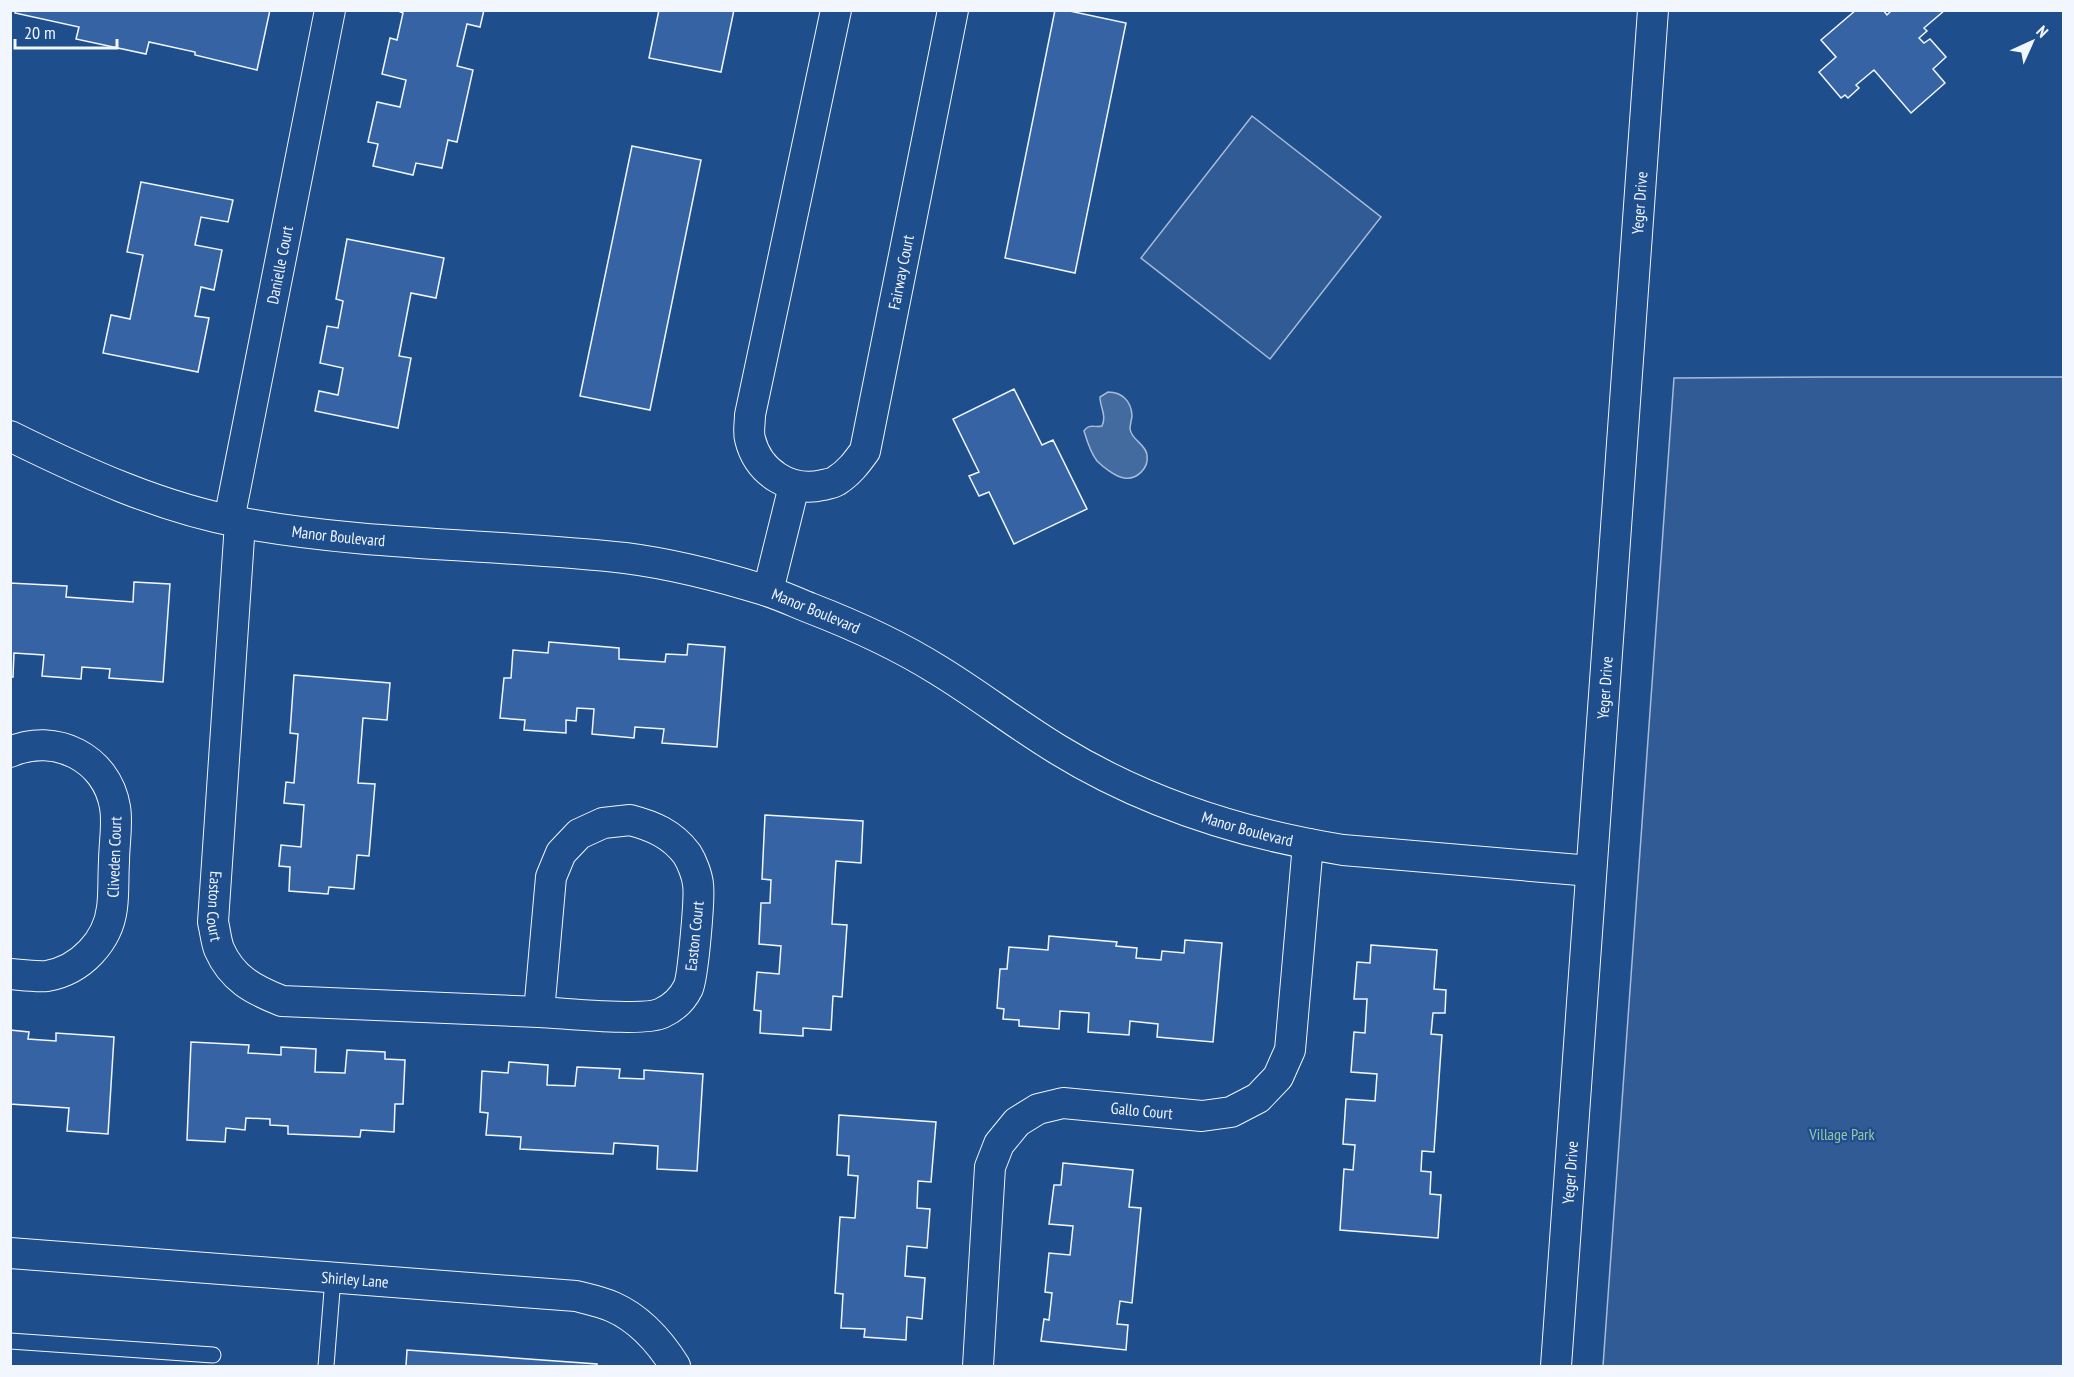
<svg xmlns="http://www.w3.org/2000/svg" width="2074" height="1377" font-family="'PT Sans Narrow',sans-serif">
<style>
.built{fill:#305b95;stroke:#a8bbd7;stroke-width:1.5}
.water{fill:#446ba0;stroke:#a8bbd7;stroke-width:1.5}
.building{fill:#3563a3;stroke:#f2f6ff;stroke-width:1.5}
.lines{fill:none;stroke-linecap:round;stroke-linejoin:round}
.lane-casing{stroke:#f2f6ff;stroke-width:17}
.street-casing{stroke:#f2f6ff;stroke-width:32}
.lane{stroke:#1f4e8c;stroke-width:15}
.street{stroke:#1f4e8c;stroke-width:30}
.labels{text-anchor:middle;stroke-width:4.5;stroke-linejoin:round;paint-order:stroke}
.street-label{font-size:16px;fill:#f2f6ff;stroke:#1f4e8c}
.park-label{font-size:16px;fill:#97c8a6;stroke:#1f4e8c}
</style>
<rect width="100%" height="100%" fill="#1f4e8c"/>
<path class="built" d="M1252 116 1381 217 1270 359 1141 258Z
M1823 377H2063V1366H1603L1674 378Z"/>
<path class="water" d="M1108 392C1122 392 1131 401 1132 415 1132 419 1130 424 1130 429 1132 441 1146 444 1147 455 1149 468 1137 480 1124 478 1116 477 1103 467 1097 461 1090 452 1087 441 1084 431 1089 423 1094 428 1102 426 1107 415 1100 408 1100 397Z"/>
<path class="building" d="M16 10H270L257 70 195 55V52L149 42 146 54 76 39 79 27 15 13Z
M396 10H484L480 27 467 24 457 66 473 70 457 142 448 140 442 168 416 163 413 175 373 166 378 144 368 142 377 102 400 107 406 80 382 74 390 38 397 40 403 13Z
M659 10H734L721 72 649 58Z
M1055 10H1065L1126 23 1075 273 1005 258Z
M1856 10H1883L1887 15 1892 10H1945L1924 28 1927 31 1919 38 1924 43 1930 39 1946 57 1933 69 1945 83 1911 113 1874 70 1856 85 1859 88 1848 98 1845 95 1841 98 1819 72 1836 57 1821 40Z
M632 146 701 160 650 410 580 396Z
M141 182 233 200 228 222 201 217 195 245 222 250 214 290 201 287 195 316 209 318 198 372 103 353 111 315 130 319 143 255 127 252Z
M347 239 444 258 436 298 411 293 399 356 411 358 398 428 315 411 319 391 338 395 343 368 320 363 327 326 338 328 343 301 336 299Z
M1014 389 1042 445 1053 440 1087 509 1014 544 989 492 979 496 969 476 979 472 953 419Z
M134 582 170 584 163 682 109 678 110 669 82 667 81 679 42 676 44 655 14 653 13 677H10V583L67 586 66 597 133 602Z
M549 642 619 648V659L665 662 666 654 687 655 688 644 725 647 717 747 662 743 664 729 635 727 634 738 592 734 594 709 577 708 576 721 566 720V733L524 730 525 720 500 718 504 678H511L513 650 548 653Z
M294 675 390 683 387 720 363 718 358 783 375 784 369 856 357 855 354 889 329 887 328 894 289 891 290 867 279 866 281 845 301 847 304 805 284 803 286 782 294 783 298 734 290 733Z
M765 815 863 821 861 863 836 861 832 924 847 925 842 997 833 996 831 1030 803 1028V1036L760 1033 761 1011 754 1010 757 972 779 974 781 946 759 944 761 903H770L771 880 762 879Z
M1049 936 1117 942 1116 946 1137 948 1136 958 1161 960 1162 951 1184 953 1185 940 1222 943 1213 1042 1157 1037 1158 1024 1130 1021 1129 1035 1088 1032 1089 1013 1060 1011 1059 1029 1019 1026V1020L1003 1019 1004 1009 997 1008 1000 969H1007L1009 947 1048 950Z
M1371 945 1437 950 1434 989 1446 990 1445 1013H1433L1431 1034 1442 1035 1434 1152 1422 1151 1421 1171 1431 1172 1430 1194 1441 1195 1438 1238 1340 1230 1344 1169 1353 1170 1355 1145 1343 1144 1346 1099 1375 1101 1377 1074 1351 1072 1354 1032 1365 1033 1367 999H1354L1357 962 1370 963Z
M10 1030 29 1032 28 1039 56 1041V1033L114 1037 108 1134 67 1131 69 1108 10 1104Z
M191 1042 249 1045 248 1053 281 1055V1047L316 1049 315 1072 345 1073 347 1050 385 1052V1059L405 1060 403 1104H395L394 1132 361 1130 360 1137 288 1134V1126L270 1125V1119L246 1118 245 1130 226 1128 225 1142 187 1140Z
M509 1062 548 1065 547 1085 575 1086 577 1067 620 1069 619 1078 644 1079V1070L703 1074 697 1171 657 1169 658 1146 614 1143 613 1154 520 1149 521 1137 486 1135 488 1113 480 1112 482 1071 508 1073Z
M839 1115 936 1122 931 1182 918 1181 917 1208 930 1209 927 1248 907 1246 905 1276 925 1278 922 1319 907 1317 906 1340 864 1337 865 1329 841 1328 843 1294 835 1293 840 1217 855 1218 858 1176 848 1175 849 1156 837 1155Z
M1063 1163 1133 1170 1129 1207 1141 1208 1132 1303 1120 1301 1117 1324 1128 1325 1126 1350 1041 1341 1044 1319 1049 1320 1052 1293 1045 1292 1049 1253 1070 1255 1073 1226 1049 1224 1054 1185H1061Z
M407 1350 597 1364V1366H406Z"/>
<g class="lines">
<defs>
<path id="lane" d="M10 1341 213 1355
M326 1366 333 1278"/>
<g id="street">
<path id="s1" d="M836 10 750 415C750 423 748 432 750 439 758 472 790 493 823 485 828 484 833 483 836 481 849 473 857 462 865 451L953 10"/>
<path id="s2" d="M10 436C85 473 161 508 243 523 369 546 498 544 625 558 672 564 719 576 764 590 780 595 795 602 810 608 854 625 898 645 938 670 979 695 1016 724 1057 749 1143 802 1243 834 1343 850L1591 871"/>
<path id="s3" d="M229 520 330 10"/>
<path id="s4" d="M240 523 213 922C215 930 216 941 219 949 232 979 254 990 282 1001L539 1012"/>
<path d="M768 591 794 486"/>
<path d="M10 752C55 732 107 758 115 807 118 824 114 844 114 862 113 877 114 893 112 908 108 941 81 970 47 976 36 977 22 975 10 974"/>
<path d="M630 820C653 826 672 834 687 854 692 862 697 875 698 884 700 897 693 978 688 988 682 1000 673 1008 662 1013 644 1022 564 1013 539 1012L551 877 561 853 579 834 603 823Z"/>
<path id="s5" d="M10 1253 576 1296C588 1299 602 1302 613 1307 640 1319 660 1342 675 1366"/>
<path id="s6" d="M978 1366 990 1167 999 1144 1017 1122 1038 1109 1063 1103 1202 1116 1231 1112 1258 1098 1278 1077 1290 1050 1308 844"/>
<path id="s7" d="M1556 1366 1653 10"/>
</g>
</defs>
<use href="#lane" class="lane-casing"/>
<use href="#street" class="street-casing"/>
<use href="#lane" class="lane"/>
<use href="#street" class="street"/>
</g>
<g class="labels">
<g class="street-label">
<text dy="6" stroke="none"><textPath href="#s7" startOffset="1166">Yeger Drive</textPath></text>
<text dy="6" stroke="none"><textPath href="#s3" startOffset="260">Danielle Court</textPath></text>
<text dy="6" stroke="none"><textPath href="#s1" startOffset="772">Fairway Court</textPath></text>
<text dy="6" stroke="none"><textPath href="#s2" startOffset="346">Manor Boulevard</textPath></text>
<text dy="6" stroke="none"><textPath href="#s2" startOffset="832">Manor Boulevard</textPath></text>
<text dy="6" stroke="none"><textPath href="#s7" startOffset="680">Yeger Drive</textPath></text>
<text dy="6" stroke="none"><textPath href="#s2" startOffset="1318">Manor Boulevard</textPath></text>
<text transform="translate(114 857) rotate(-88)" y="6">Cliveden Court</text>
<text dy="6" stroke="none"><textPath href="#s4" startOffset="384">Easton Court</textPath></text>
<text transform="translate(694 936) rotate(-84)" y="6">Easton Court</text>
<text dy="6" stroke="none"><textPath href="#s6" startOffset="382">Gallo Court</textPath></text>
<text dy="6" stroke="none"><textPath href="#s7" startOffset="194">Yeger Drive</textPath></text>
<text dy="6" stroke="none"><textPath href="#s5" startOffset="346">Shirley Lane</textPath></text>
</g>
<g class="park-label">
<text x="1842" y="1140">Village Park</text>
</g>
</g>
<rect width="2074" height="1377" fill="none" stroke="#f2f6ff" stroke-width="24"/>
<g transform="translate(2032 42) rotate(45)" stroke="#1f4e8c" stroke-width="4.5" paint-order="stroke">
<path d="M0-4.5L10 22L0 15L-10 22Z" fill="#f2f6ff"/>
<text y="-9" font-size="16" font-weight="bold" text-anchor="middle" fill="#f2f6ff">N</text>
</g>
<path d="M15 39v9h102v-9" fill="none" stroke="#f2f6ff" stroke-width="3"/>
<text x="24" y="39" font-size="18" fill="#f2f6ff" stroke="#1f4e8c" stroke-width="4.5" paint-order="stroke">20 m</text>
</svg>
